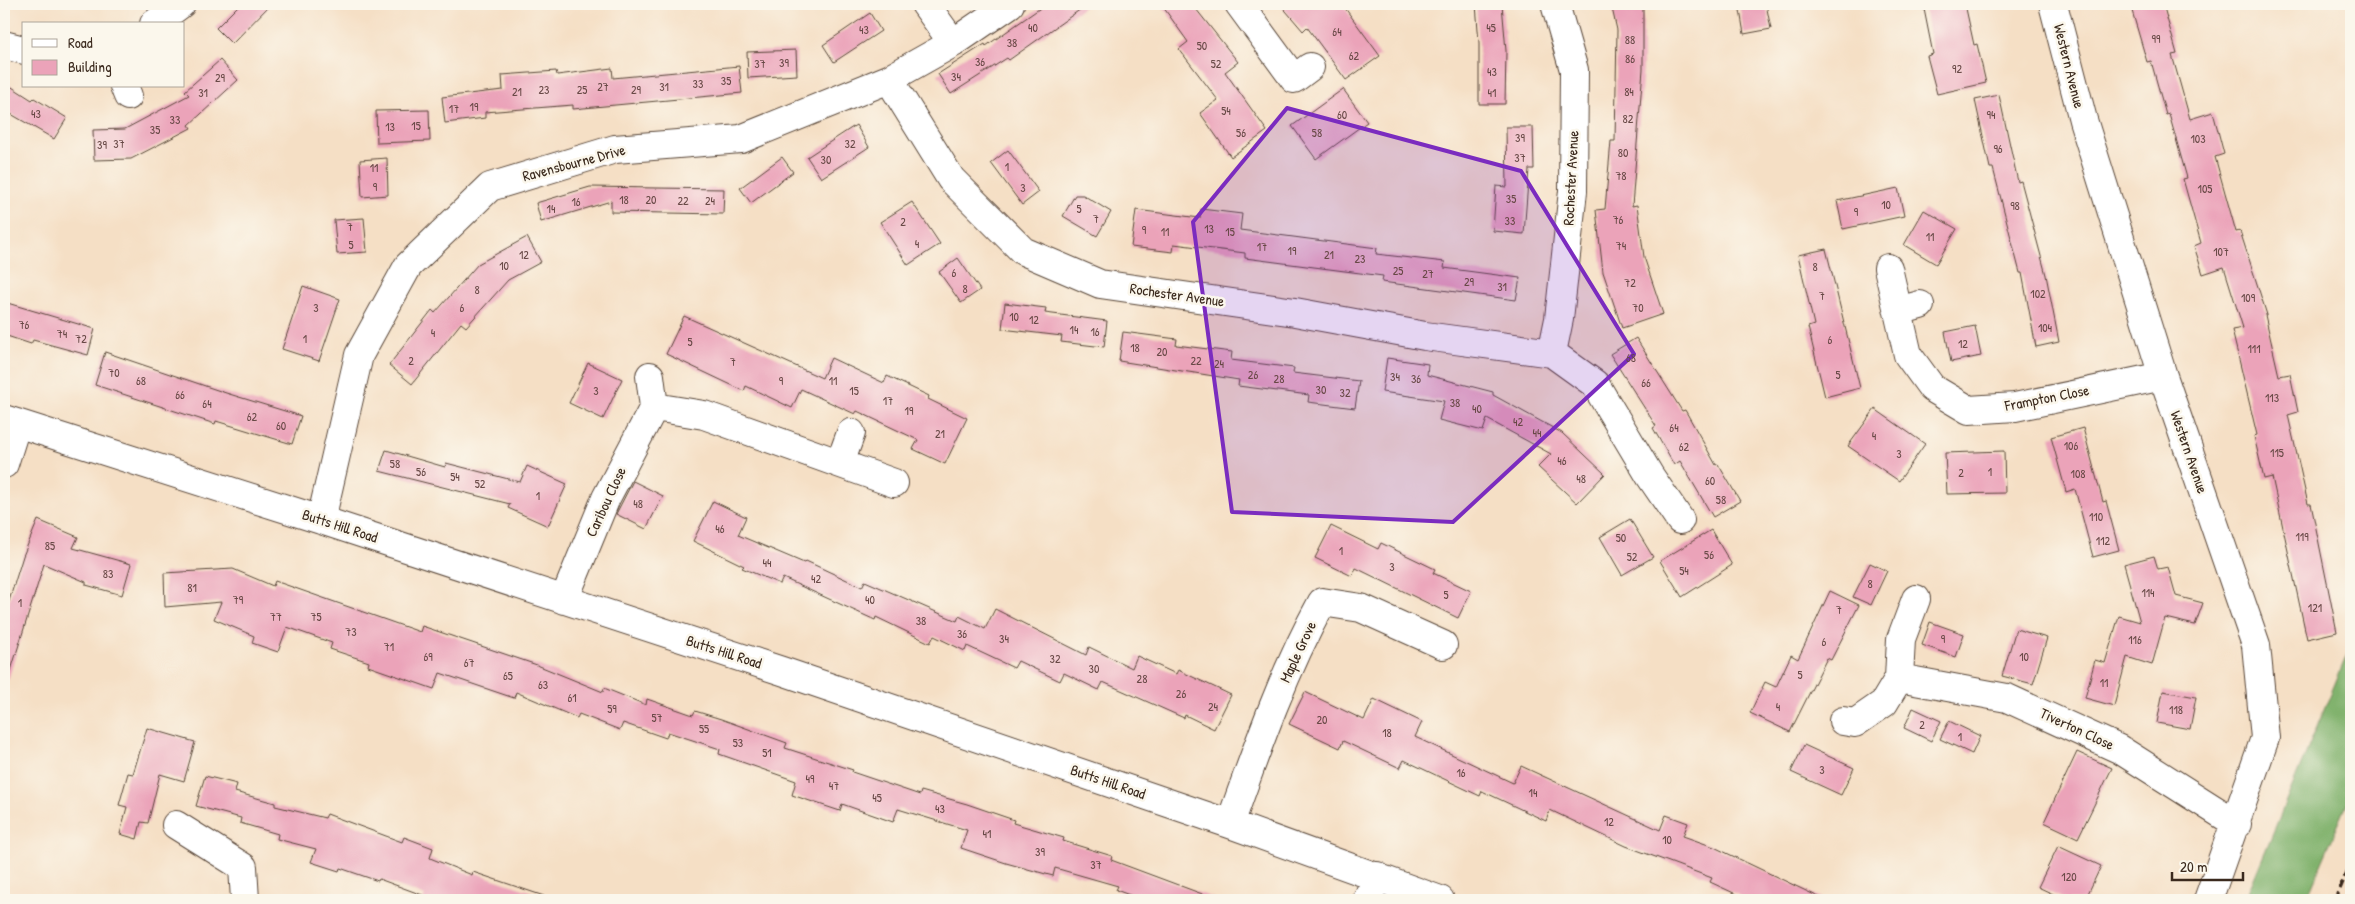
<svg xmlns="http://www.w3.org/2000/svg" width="2355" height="904" font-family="'Patrick Hand',sans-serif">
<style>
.forest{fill:#81b26d;stroke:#5e6e46}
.building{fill:#eba3b9}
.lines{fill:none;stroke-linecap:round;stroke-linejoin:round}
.minor-casing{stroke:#574537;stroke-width:30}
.minor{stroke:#fff;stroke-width:28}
.rail{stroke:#3b2a1e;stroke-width:4;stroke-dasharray:8 4;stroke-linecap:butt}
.marked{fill:#7b2cbf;fill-opacity:0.2;stroke:#7b2cbf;stroke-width:4;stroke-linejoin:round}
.labels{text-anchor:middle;stroke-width:5;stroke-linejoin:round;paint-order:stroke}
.number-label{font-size:12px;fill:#674845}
.street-label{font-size:15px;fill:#3b2a1e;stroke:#fbf7ec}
</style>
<rect width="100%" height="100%" fill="#fbf7ec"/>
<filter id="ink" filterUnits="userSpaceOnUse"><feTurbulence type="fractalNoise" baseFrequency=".02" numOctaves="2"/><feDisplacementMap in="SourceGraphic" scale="10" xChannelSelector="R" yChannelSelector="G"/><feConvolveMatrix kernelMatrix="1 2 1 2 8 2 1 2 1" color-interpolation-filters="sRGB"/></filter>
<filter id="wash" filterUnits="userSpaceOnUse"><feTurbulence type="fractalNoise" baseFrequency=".0096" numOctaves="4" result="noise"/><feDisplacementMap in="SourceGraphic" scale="20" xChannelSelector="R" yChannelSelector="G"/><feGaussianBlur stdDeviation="1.12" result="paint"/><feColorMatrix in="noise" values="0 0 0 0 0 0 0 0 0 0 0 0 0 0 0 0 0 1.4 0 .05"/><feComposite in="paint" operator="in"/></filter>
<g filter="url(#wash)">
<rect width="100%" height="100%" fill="#f5dfc5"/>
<path class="forest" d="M2351 645V795L2306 900H2245Z"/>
<g id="blocks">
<path class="building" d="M240 4H271L232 44 216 28Z
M1046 4H1088L1009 60 1007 58 951 94 938 74 985 44 986 46Z
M1161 4H1192L1238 62 1225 72 1267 131 1231 157 1200 113 1218 100 1179 49 1188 42Z
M1280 4H1342L1380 56 1346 80 1307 27 1303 31Z
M1476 4H1502L1506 51 1505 104H1479V43Z
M1611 4H1643V69L1632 206 1637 205 1644 257 1663 314 1622 328 1603 272 1596 210 1605 209 1611 141H1615L1617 30Z
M1739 4H1766L1771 29 1744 34Z
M1923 4H1965L1974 45 1977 44 1986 83 1937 94 1927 56 1933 54Z
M2130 4H2163L2177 54 2172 55 2190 119 2213 112 2224 154 2215 157 2236 232 2240 231 2267 315H2265L2279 376 2290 374 2298 412 2288 415 2308 504H2311L2337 632 2307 639 2272 477 2264 479 2254 436 2257 435 2232 330 2243 328 2224 267 2203 274 2194 246 2201 243 2183 179 2187 178 2169 114 2166 115 2151 61 2147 62Z
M870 13 881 31 834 62 823 45Z
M796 50 797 75 748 78 747 52Z
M220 60 238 80 189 125 191 128 131 159 94 160 93 130 125 129 189 95 185 91Z
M739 66 742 93 573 109V105L485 112V118L445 123 442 97 503 90 502 75 556 71 557 75 612 68 613 78Z
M4 82 32 100 34 98 67 118 54 139 4 110Z
M1343 89 1367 122 1316 159 1292 126Z
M1999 95 2018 182 2021 181 2046 275 2059 342 2036 347 2022 273H2020L1993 168H1990L1975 100Z
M429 110 430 141 377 143 376 111Z
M856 125 869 147 821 178 807 157Z
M1506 127H1533L1534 169H1529L1524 234 1493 231 1496 186 1507 187Z
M1008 150 1039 192 1022 205 991 163Z
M782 157 793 172 751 203 740 188Z
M387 158 388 195 362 197 360 160Z
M590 187 724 189 723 214 611 212V201L541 222 536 203Z
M1898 188 1904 216 1843 229 1837 201Z
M1075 195H1083L1111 212 1097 236 1063 216Z
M912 202 940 244 908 265 880 222Z
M1201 209 1242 214 1240 230 1377 248 1376 254 1445 262 1444 268 1520 278 1516 300 1382 282 1383 276 1245 258V253L1174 244 1173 252 1131 247 1136 210 1200 218Z
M1924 210 1957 229 1936 264 1904 245Z
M364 218 367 252 337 254 334 220Z
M527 237 541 262 508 280 466 327 461 323 412 384 389 365 432 310 435 313 478 264Z
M1826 249 1860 388 1825 397 1808 327 1814 325 1798 255Z
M958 258 980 290 961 303 939 272Z
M303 286 340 299 319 361 282 349Z
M4 302 95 329 88 355 33 340 31 344 4 335Z
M1005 303 1046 308 1045 313 1107 321 1104 347 1061 342 1062 336 1002 329Z
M684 316 822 378 831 358 884 383 887 376 929 396 928 399 967 418 945 464 913 449 918 440 857 411 855 414 801 389 792 408 746 386 744 391 666 354Z
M1975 326 1981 356 1951 362 1945 332Z
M1123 332 1177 339 1176 345 1232 352 1231 360 1294 368 1293 373 1359 381 1355 408 1308 402 1309 395 1238 386 1239 380 1119 361Z
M1636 338 1682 411 1685 410 1716 465 1718 464 1740 501 1713 517 1680 461 1674 465 1653 428 1656 426 1610 354Z
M105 352 226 393 301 416 292 444 216 421 215 424 95 385Z
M1387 358 1428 364 1427 375 1493 392V395L1562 433 1605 474 1577 503 1538 467 1551 454 1487 419 1483 431 1439 420 1444 401 1382 392Z
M588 363 622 379 603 419 569 403Z
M1875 409 1925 444 1899 481 1848 446Z
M2083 428 2103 502 2106 501 2119 550 2093 557 2075 489 2066 492 2051 437Z
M386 450 445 467 446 463 520 482 527 466 567 484 548 526 508 508 510 504 379 471Z
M2004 451 2005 493 1947 494 1945 453Z
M633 481 663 496 646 529 616 514Z
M713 501 746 517 738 535 804 563 806 561 862 587 865 581 957 621 959 616 985 629 995 609 1086 655 1089 647 1132 668 1137 656 1176 674 1178 670 1231 695 1214 729 1185 715 1184 718 1103 682 1099 690 1064 673 1060 681 1018 661 1014 668 967 646 965 651 934 636 930 643 876 617 875 620 783 578 780 584 742 568 744 566 693 541Z
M1630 519 1653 557 1622 575 1600 537Z
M38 520 78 537 73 548 131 564 122 595 86 585V582L44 564 8 680H4V617L23 556Z
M1331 526 1378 549 1381 543 1435 569 1433 573 1471 591 1458 618 1356 568 1352 576 1315 558Z
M1711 530 1732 565 1682 597 1660 561Z
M2154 556 2158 569 2168 567 2176 596 2203 603 2195 625 2165 618 2152 665 2127 657 2114 706 2085 698 2095 660 2105 663 2119 616 2140 622 2124 564Z
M1870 563 1887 571 1871 605 1853 597Z
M233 569 273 586 275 581 420 632 422 626 537 665 603 692 604 688 646 705 647 699 693 715 695 711 721 719 787 743 785 748 853 770 852 772 920 795 921 791 967 804 1014 820 1013 823 1064 838 1063 841 1112 856 1111 860 1213 898V900H1143L1116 890 1118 886 1055 868 1053 876 1006 863 961 848 967 830 898 809 893 822 842 804 840 811 792 795 796 781 719 754 720 749 668 732 666 738 623 723 620 730 579 714 577 718 516 692 514 698 440 673 434 689 368 666 369 662 330 649 332 643 287 627 278 652 252 643 254 636 214 619 221 602 165 607 164 573Z
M1830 591 1859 605 1831 660 1827 658 1790 732 1750 713 1765 682 1776 687 1791 655 1798 659Z
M1930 622 1964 634 1956 657 1922 645Z
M2016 629 2047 638 2033 684 2002 676Z
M2163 691 2196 697 2190 729 2157 723Z
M1305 692 1364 720 1374 699 1422 722 1415 737 1513 783 1521 766 1660 830 1666 815 1688 823 1683 836 1714 847 1825 900H1749L1710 882 1712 878 1626 846 1550 810 1546 821 1482 791 1480 796 1404 760 1400 768 1343 741 1340 748 1289 724Z
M1913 708 1941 721 1931 741 1904 728Z
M1949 721 1980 736 1972 754 1940 739Z
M147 728 195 742 184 781 160 774 148 823 141 822 137 839 120 834 127 807 119 805 128 773 133 774Z
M1804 745 1854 768 1841 795 1791 772Z
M2077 752 2112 768 2078 838 2044 822Z
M205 776 237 784 235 792 275 803V806L325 818 327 814 402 842 404 837 433 848 430 858 472 875 473 872 544 896 543 900H423L425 896 379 879 378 881 340 868 339 871 311 862 316 849 277 839 278 834 240 823 241 818 196 806Z
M2058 846 2101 866 2085 900H2066L2038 887Z"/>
</g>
</g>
<g filter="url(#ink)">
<use href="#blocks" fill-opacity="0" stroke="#574537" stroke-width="1"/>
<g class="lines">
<defs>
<path id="minor" d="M925 4 953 43
M1239 4 1294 79 1310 67
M2053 4 2083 120 2163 376 2256 645 2265 738 2208 900
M154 24 181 4
M4 45 24 50
M889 79 951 179 1023 251 1100 284 1295 312 1425 336 1552 353 1559 319 1573 191 1574 70 1555 4
M124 86 128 96
M1888 268 1908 355 1932 388 1969 410 2015 407 2163 376
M1898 311 1920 305
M1552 353 1595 384 1650 476 1680 520
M650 376 654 407
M4 419 321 520 782 671 1230 824 1440 900
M840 463 851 433
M4 464 17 423
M321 520 359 355 408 266 490 187 615 149 741 139 889 79 953 43 1010 4
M564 600 606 498 654 407 704 415 894 483
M1899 678 1901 639 1916 599
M1843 721 1855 723 1884 703 1899 678 2007 698 2119 749 2237 824
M1230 824C1257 748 1283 673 1322 602L1361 608 1443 645
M176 825 243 867 245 900
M1367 900 1377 876"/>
</defs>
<use href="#minor" class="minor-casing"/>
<use href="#minor" class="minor"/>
<path class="rail" d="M2335 900 2351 862
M2348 900 2351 894"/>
</g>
</g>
<path class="marked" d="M1287 108 1521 171 1634 354 1453 522 1232 512 1193 222Z"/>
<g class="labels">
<g class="number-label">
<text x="1033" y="32">40</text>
<text x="1491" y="32">45</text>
<text x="864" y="34">43</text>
<text x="1337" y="36">64</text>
<text x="2156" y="43">99</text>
<text x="1630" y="44">88</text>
<text x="1012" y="47">38</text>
<text x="1202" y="50">50</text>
<text x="1354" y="60">62</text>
<text x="1630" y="63">86</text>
<text x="980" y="66">36</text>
<text x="784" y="67">39</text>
<text x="760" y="68">37</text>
<text x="1216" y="68">52</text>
<text x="1957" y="73">92</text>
<text x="1492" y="76">43</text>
<text x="956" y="81">34</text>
<text x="220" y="82">29</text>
<text x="726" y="85">35</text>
<text x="698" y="88">33</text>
<text x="603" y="91">27</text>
<text x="664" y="91">31</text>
<text x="544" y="94">23</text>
<text x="582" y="94">25</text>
<text x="636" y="94">29</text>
<text x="517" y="96">21</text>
<text x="1629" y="96">84</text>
<text x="203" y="97">31</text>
<text x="1492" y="97">41</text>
<text x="474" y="111">19</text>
<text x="454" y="113">17</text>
<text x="1226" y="115">54</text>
<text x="36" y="118">43</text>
<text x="1342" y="119">60</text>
<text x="1991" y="119">94</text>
<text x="1628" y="123">82</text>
<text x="175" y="124">33</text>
<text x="416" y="130">15</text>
<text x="390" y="131">13</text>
<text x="155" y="134">35</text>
<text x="1241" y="137">56</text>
<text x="1317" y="137">58</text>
<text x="1520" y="142">39</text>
<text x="2198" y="143">103</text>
<text x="119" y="148">37</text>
<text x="850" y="148">32</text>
<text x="102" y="149">39</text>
<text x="1998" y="153">96</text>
<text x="1623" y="157">80</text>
<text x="1520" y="162">37</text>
<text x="826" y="164">30</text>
<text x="1007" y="171">1</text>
<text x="374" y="172">11</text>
<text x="1621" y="180">78</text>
<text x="375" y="191">9</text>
<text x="1023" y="192">3</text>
<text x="2205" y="193">105</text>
<text x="1511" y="203">35</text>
<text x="624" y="204">18</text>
<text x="651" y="204">20</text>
<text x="683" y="205">22</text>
<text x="710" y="205">24</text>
<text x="576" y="206">16</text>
<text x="1886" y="209">10</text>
<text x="2015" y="210">98</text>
<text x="551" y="213">14</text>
<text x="1079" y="213">5</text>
<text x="1856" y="216">9</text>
<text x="1096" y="223">7</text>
<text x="1618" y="224">76</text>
<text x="1510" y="225">33</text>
<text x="903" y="226">2</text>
<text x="350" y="231">7</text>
<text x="1209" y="233">13</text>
<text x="1144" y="234">9</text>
<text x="1165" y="236">11</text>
<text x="1230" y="236">15</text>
<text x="1930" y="241">11</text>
<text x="917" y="248">4</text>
<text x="351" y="249">5</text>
<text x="1621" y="250">74</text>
<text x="1262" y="251">17</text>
<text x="1292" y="255">19</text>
<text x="2221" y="256">107</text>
<text x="524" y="259">12</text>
<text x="1329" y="259">21</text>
<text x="1360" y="263">23</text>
<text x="504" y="270">10</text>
<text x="1815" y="271">8</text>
<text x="1398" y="275">25</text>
<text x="954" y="277">6</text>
<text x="1428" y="278">27</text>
<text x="1469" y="286">29</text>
<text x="1630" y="287">72</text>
<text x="1502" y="291">31</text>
<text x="965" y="293">8</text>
<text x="477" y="294">8</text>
<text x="2038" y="298">102</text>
<text x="1822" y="300">7</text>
<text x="2248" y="302">109</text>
<text x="316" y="312">3</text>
<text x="462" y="312">6</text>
<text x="1638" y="312">70</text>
<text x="1014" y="321">10</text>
<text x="1034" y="324">12</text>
<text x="24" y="329">76</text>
<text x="2045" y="332">104</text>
<text x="1074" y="334">14</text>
<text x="1095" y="336">16</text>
<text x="433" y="337">4</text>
<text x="62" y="338">74</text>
<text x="81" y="343">72</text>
<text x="305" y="343">1</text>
<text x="1830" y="344">6</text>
<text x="690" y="346">5</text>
<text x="1963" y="348">12</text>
<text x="1135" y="352">18</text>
<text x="2254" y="353">111</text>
<text x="1162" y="356">20</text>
<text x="1631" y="362">68</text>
<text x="411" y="365">2</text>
<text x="1196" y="365">22</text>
<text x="733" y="366">7</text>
<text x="1219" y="368">24</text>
<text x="114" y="377">70</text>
<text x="1253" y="379">26</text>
<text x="1838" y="379">5</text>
<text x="1395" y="381">34</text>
<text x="1279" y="383">28</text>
<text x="1416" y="383">36</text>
<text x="141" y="385">68</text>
<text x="781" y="385">9</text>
<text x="833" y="385">11</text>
<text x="1646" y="387">66</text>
<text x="1321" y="394">30</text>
<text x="596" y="395">3</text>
<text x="854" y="395">15</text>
<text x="1345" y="397">32</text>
<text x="180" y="399">66</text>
<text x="2272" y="402">113</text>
<text x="888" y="405">17</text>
<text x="1455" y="407">38</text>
<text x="207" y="408">64</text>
<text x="1477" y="413">40</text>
<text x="909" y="415">19</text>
<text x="252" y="421">62</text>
<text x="1518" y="426">42</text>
<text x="281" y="430">60</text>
<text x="1674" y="432">64</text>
<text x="1537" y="437">44</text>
<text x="940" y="438">21</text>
<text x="1874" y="440">4</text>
<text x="2071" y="450">106</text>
<text x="1684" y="451">62</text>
<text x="2277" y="457">115</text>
<text x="1899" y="458">3</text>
<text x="1562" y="465">46</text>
<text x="395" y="468">58</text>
<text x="421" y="476">56</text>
<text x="1990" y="476">1</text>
<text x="1961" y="477">2</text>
<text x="2078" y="478">108</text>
<text x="455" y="481">54</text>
<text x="1581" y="483">48</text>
<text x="1710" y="485">60</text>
<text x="480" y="488">52</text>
<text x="538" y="500">1</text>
<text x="1721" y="504">58</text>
<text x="638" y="508">48</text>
<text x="2096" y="521">110</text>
<text x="720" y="533">46</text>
<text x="2302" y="541">119</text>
<text x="1621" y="542">50</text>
<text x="2103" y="545">112</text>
<text x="50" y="550">85</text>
<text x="1341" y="555">1</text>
<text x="1709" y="559">56</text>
<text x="1632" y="561">52</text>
<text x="767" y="567">44</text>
<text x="1392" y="571">3</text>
<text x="1684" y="575">54</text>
<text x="108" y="578">83</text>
<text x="816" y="583">42</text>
<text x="1870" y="588">8</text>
<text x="192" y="592">81</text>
<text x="2148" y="597">114</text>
<text x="1446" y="599">5</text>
<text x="238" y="604">79</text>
<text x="870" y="604">40</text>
<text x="20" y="607">1</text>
<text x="2315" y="612">121</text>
<text x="1839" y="614">7</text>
<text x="276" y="621">77</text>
<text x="316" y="621">75</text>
<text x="921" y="625">38</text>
<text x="351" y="636">73</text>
<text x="962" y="638">36</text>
<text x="1004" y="643">34</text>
<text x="1943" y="643">9</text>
<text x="2135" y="644">116</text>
<text x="1824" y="646">6</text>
<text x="389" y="651">71</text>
<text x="428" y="661">69</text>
<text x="2024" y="661">10</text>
<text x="1055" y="663">32</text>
<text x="469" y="667">67</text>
<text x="1094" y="673">30</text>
<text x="1800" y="679">5</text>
<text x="508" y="680">65</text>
<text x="1142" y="683">28</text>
<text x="2104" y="687">11</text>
<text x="543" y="689">63</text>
<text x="1181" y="698">26</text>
<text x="572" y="702">61</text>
<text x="1213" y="711">24</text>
<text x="1778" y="711">4</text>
<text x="612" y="713">59</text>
<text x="2176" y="714">118</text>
<text x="657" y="722">57</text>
<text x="1322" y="724">20</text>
<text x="1922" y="729">2</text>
<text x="704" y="733">55</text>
<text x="1387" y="737">18</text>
<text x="1960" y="741">1</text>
<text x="738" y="747">53</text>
<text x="767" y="757">51</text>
<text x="1822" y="774">3</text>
<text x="1461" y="777">16</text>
<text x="810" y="783">49</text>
<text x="834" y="790">47</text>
<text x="1533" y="797">14</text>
<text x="877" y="802">45</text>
<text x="940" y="813">43</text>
<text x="1609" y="826">12</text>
<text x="987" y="838">41</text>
<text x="1667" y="844">10</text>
<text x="1040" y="856">39</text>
<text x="1096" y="869">37</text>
<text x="2069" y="881">120</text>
</g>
<g class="street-label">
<text transform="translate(2069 66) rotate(76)" y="5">Western Avenue</text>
<text transform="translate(574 163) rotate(-15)" y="5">Ravensbourne Drive</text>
<text transform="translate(1571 178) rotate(-87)" y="5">Rochester Avenue</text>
<text transform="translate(1177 295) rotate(8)" y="5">Rochester Avenue</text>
<text transform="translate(2047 398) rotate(-11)" y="5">Frampton Close</text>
<text transform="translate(2189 452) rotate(71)" y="5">Western Avenue</text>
<text transform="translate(606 502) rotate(-65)" y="5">Caribou Close</text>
<text transform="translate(340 526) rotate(18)" y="5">Butts Hill Road</text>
<text transform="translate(724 652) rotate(18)" y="5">Butts Hill Road</text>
<text transform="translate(1298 652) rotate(-65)" y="5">Maple Grove</text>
<text transform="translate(2077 729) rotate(25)" y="5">Tiverton Close</text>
<text transform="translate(1108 782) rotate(19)" y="5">Butts Hill Road</text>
</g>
</g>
<rect width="2355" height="904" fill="none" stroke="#fbf7ec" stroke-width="20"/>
<rect x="22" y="22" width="162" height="65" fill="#fbf7ec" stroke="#aea59a"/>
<rect x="32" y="39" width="25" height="8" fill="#ffffff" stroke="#aea59a"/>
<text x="68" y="48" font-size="15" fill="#3b2a1e">Road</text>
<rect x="32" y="60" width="25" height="15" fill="#eba3b9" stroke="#aea59a"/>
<text x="68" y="72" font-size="15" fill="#3b2a1e">Building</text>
<path d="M2172 872v8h71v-8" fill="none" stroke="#3b2a1e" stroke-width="2.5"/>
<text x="2180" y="872" font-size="15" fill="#3b2a1e" stroke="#fbf7ec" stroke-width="4" paint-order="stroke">20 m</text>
</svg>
